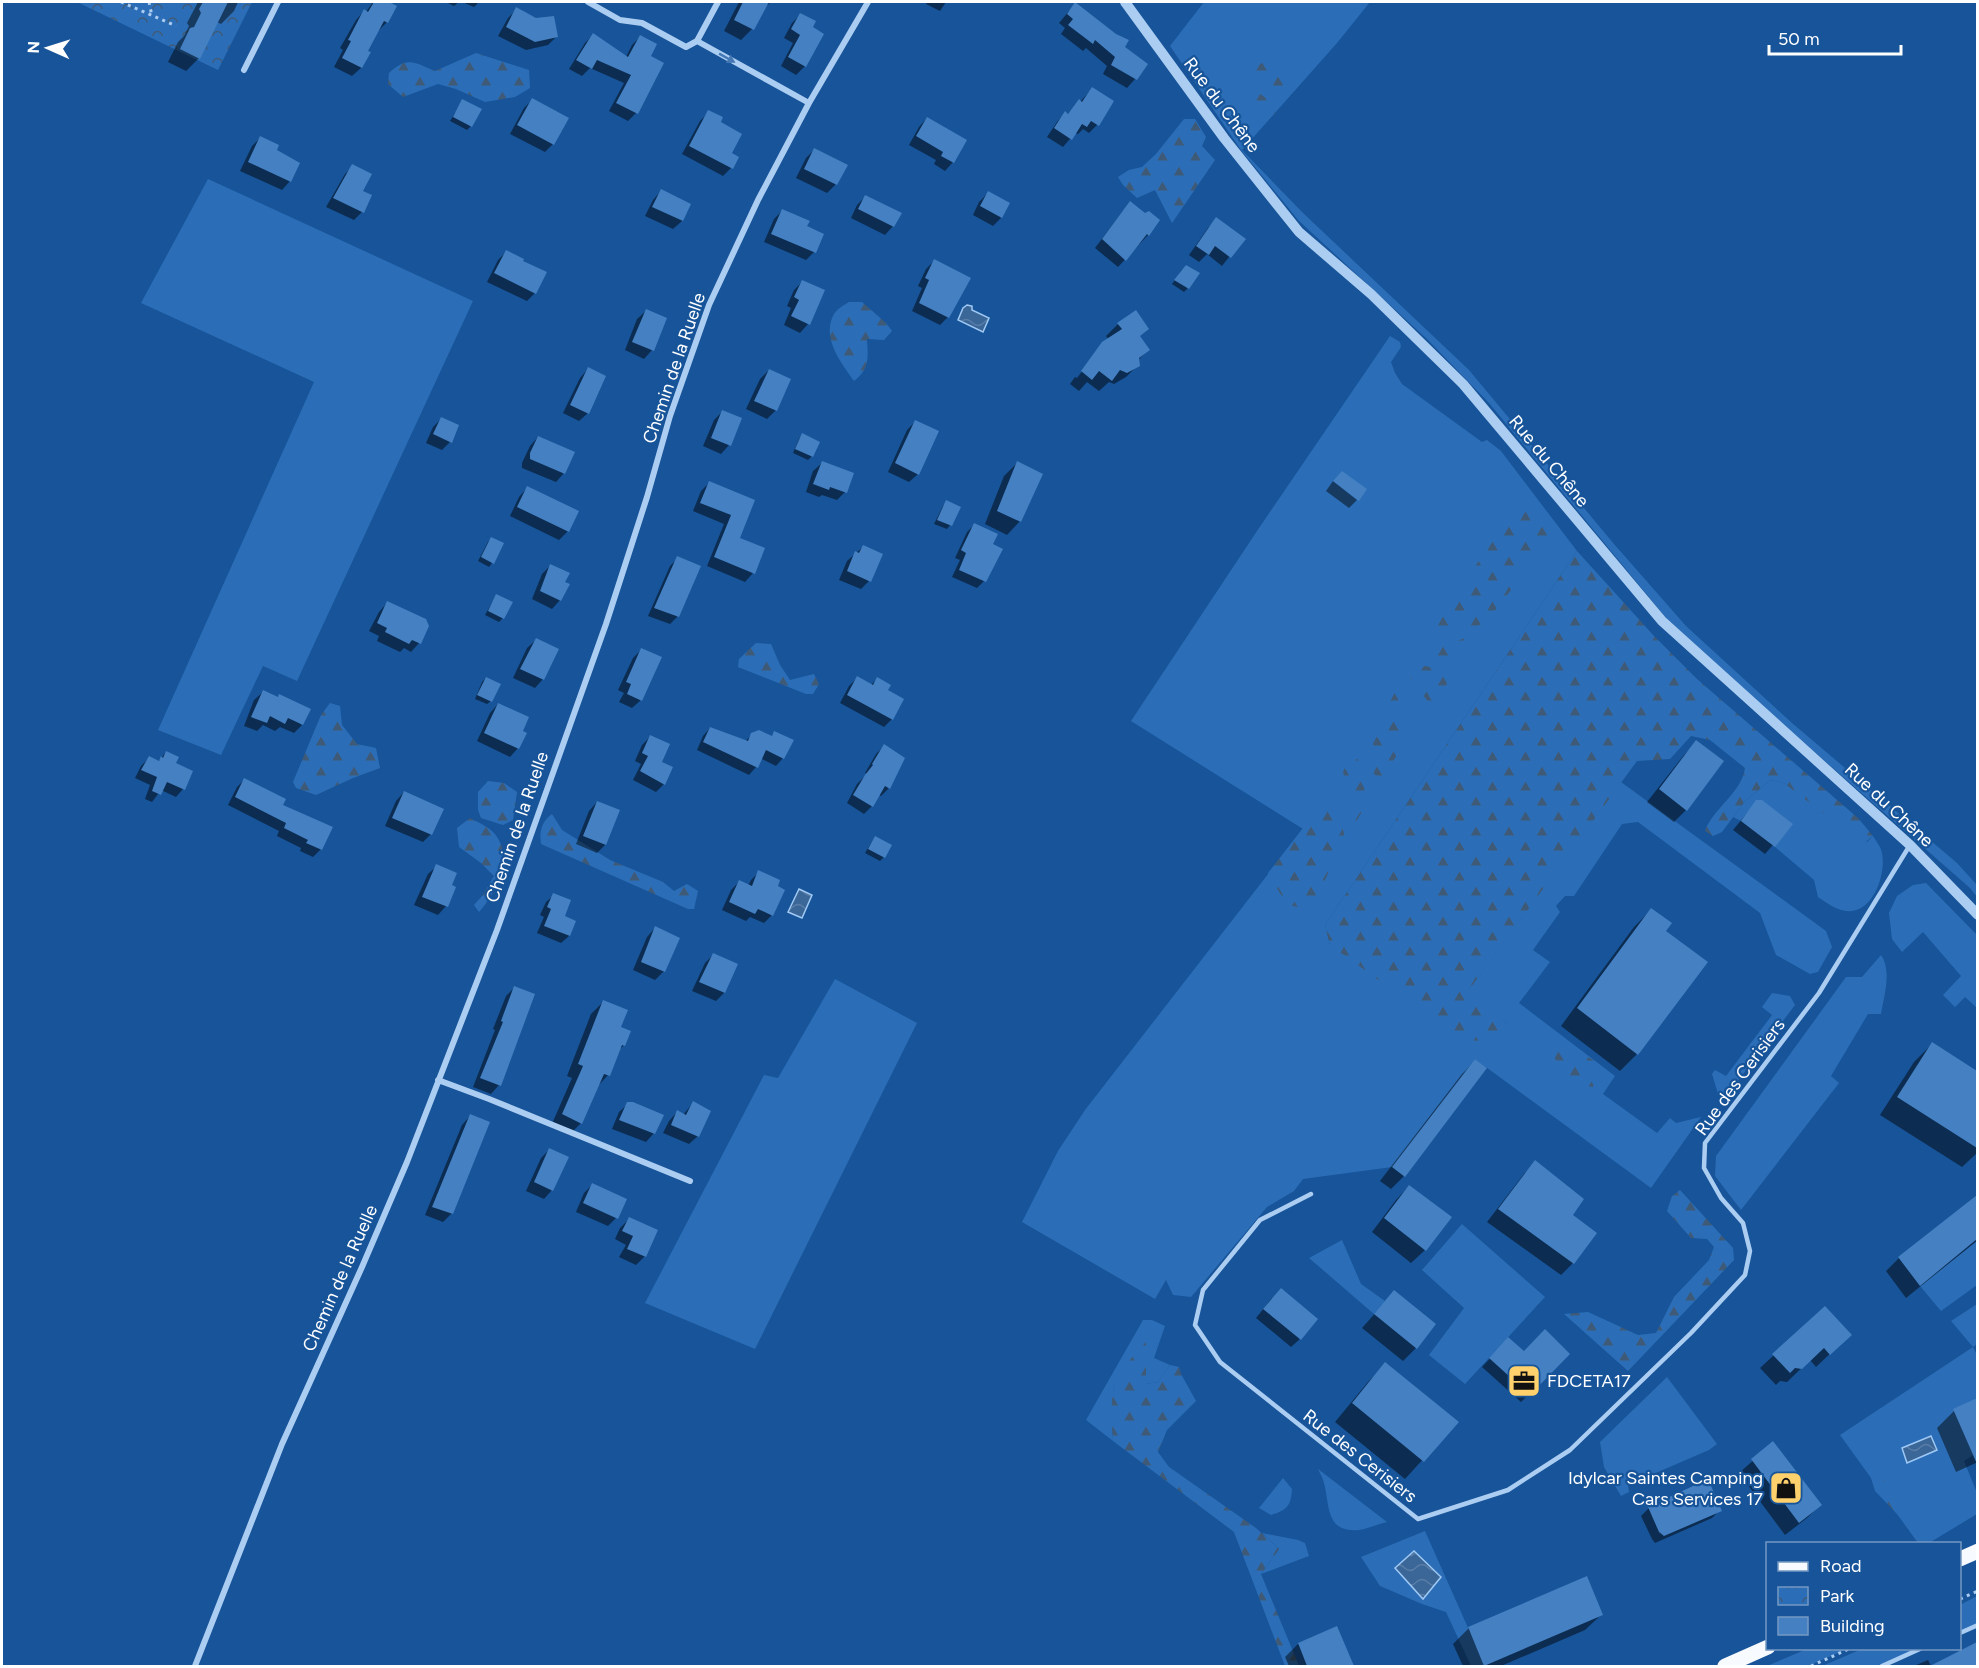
<svg xmlns="http://www.w3.org/2000/svg" width="1979" height="1668" font-family="Figtree,sans-serif">
<style>
.green{fill:#2b6eb7}
.forest{fill:url(#forest-firs)}
.park{fill:url(#park-crowns)}
.water{fill:url(#water-waves);stroke:#9fc9f4;stroke-width:1.5}
.shadow{fill:#0007}
.building{fill:#4480c2}
.lines{fill:none;stroke-linecap:round;stroke-linejoin:round}
.path{stroke:#accdf2;stroke-width:3;stroke-dasharray:3 4.5;stroke-linecap:butt}
.service{stroke:#accdf2;stroke-width:4.5}
.minor{stroke:#accdf2;stroke-width:6}
.tertiary{stroke:#accdf2;stroke-width:10}
.primary{stroke:#f7faff;stroke-width:15}
.oneway{fill:#4478b4}
.labels{text-anchor:middle;stroke-width:4.5;stroke-linejoin:round;paint-order:stroke}
.street-label{font-size:18px;fill:#fff;stroke:#175499}
.poi-label{font-size:18px;fill:#fff;stroke:#175499;text-anchor:start}
</style>
<defs>
<pattern id="forest-firs" width="22" height="20" patternUnits="userSpaceOnUse" patternTransform="scale(1.5)"><rect width="22" height="20" fill="#2b6eb7"/><path d="M5 1l3.5 6h-7zM16 11l3.5 6h-7z" fill="#3f5a77"/></pattern>
<pattern id="park-crowns" width="20" height="18" patternUnits="userSpaceOnUse" patternTransform="scale(1.5)"><rect width="20" height="18" fill="#2b6eb7"/><path d="M2 6a3 3 0 1 1 6 0M12 15a3 3 0 1 1 6 0" fill="none" stroke="#3f5a77"/></pattern>
<pattern id="water-waves" width="16" height="10" patternUnits="userSpaceOnUse" patternTransform="scale(1.5)"><rect width="16" height="10" fill="#3b6698"/><path d="M0 5q4-4 8 0t8 0" fill="none" stroke="#587da7"/></pattern>
</defs>
<rect width="100%" height="100%" fill="#175499"/>
<path class="green" d="M1204 2H1370L1337 43 1242 150 1302 212 1469 370 1614 544 1686 626 1792 723 1957 863 1977 885V897L1970 888 1786 727 1667 619 1489 403 1428 340 1299 221 1241 150 1170 46Z
M208 179 473 301 297 681 263 666 221 755 158 730 314 382 141 303Z
M1390 336 1400 342 1401 347 1391 362 1395 373 1402 384 1482 442 1487 440 1501 451 1577 551 1325 925 1330 945 1509 1025 1467 992 1621 782 1826 931 1832 947 1818 972 1810 974 1776 955 1760 913 1638 822 1622 824 1574 896H1565L1556 906 1560 912 1533 950 1550 962 1519 1003 1615 1076 1603 1094 1657 1133 1670 1118 1676 1123 1701 1117 1651 1188 1475 1059 1392 1167 1303 1179 1294 1191 1267 1207 1191 1297 1173 1295 1166 1280 1155 1299 1022 1222 1058 1151 1085 1110 1303 829 1131 721 1259 528Z
M1771 780 1784 783 1867 842 1873 836C1876 841 1881 847 1882 853 1886 873 1875 908 1852 911 1840 913 1827 903 1818 897L1814 880 1775 847 1741 821 1733 817 1745 801Z
M1926 883 1977 935V1008L1965 997 1955 1007 1943 995 1961 976 1923 932 1902 952 1892 939 1889 913 1897 896 1913 885Z
M1881 955C1892 971 1884 996 1881 1014H1868L1831 1076 1839 1083 1741 1210 1715 1176 1716 1156 1846 977H1862Z
M835 979 917 1023 755 1349 645 1303 764 1075 778 1078Z
M1772 993 1790 996 1795 1005 1725 1098 1719 1097 1712 1074 1715 1070 1726 1076 1772 1015 1762 1007Z
M1462 1224 1545 1297 1465 1384 1429 1355 1464 1308 1422 1270Z
M1342 1240 1361 1284 1385 1301 1374 1314 1309 1258Z
M1977 1241V1285L1941 1311 1920 1286Z
M1977 1304V1344L1973 1347 1977 1355V1398L1954 1410 1973 1455 1964 1461 1977 1493V1514L1929 1543H1918L1840 1435 1973 1347 1951 1321Z
M1143 1320H1152L1165 1326 1154 1358 1170 1365 1158 1382 1146 1384V1343L1114 1387 1112 1418 1113 1441 1086 1420Z
M1667 1377 1717 1444 1709 1450 1628 1485 1629 1492 1621 1496 1604 1467 1600 1442Z
M1318 1469 1387 1522C1378 1524 1368 1529 1359 1530 1325 1533 1330 1505 1324 1483 1323 1478 1320 1474 1318 1469Z
M1283 1478 1292 1489C1291 1506 1287 1510 1271 1515L1259 1508Z
M1425 1531 1485 1666H1471L1446 1612 1422 1604 1380 1586 1361 1557Z
M1262 1533 1298 1540 1305 1543 1309 1556 1261 1574 1279 1549Z
M1977 1596V1624L1960 1632V1605Z
M1807 1649H1847L1808 1666H1767Z
M1862 1649H1923L1883 1666H1822Z"/>
<path class="forest" d="M476 53 529 70 530 88 515 97 485 102 456 89 438 84 403 97 388 84 389 73C407 56 414 62 435 71Z
M1265 63 1295 72 1301 83 1292 93 1269 92 1249 72 1255 64Z
M1246 88C1261 94 1270 97 1275 113L1271 117C1259 114 1248 102 1240 92Z
M1184 119H1195L1206 137 1202 146 1215 160 1172 223 1155 190 1137 198 1123 185 1118 177 1129 170 1142 167 1156 154Z
M849 302H862L886 323 892 331 884 340 867 339C868 357 870 369 854 381 841 362 821 338 834 314 837 309 844 305 849 302Z
M1537 508 1547 515 1556 533 1485 623 1443 638 1437 628 1445 609 1512 514Z
M1577 551 1654 636 1697 679 1858 818 1873 836 1863 844 1784 783 1771 780 1745 801 1722 832 1713 836 1705 831C1714 807 1741 794 1745 768L1710 740 1691 736 1670 759 1637 761 1468 991 1509 1025 1494 1039 1473 1041 1448 1030 1330 945 1325 925Z
M1477 634 1478 640 1464 650 1441 658 1434 653 1436 648Z
M756 643 771 644 780 665 790 680 814 674 819 684 813 694H806L738 667 739 659Z
M1413 666H1425L1451 671 1450 679 1434 704 1429 703 1409 676Z
M1395 692 1401 694 1399 752 1381 779 1374 774 1373 735Z
M330 703 340 706 342 725 357 744 376 748 380 768 353 778 316 795 296 788 293 782 321 715Z
M1350 757 1359 760 1367 803 1353 827 1351 808 1343 772Z
M488 781 504 783 517 792 513 820 503 825 481 818 478 810V792Z
M1331 797 1336 799 1345 838 1314 903 1304 908 1287 905 1268 873 1303 828 1317 817Z
M552 814 562 830 610 860 663 882 674 891 687 884 698 891 694 909H688L541 844C539 831 542 821 552 814Z
M470 818C479 823 492 828 497 837 513 860 495 894 479 912L474 905 483 895 494 876 481 863 459 847 457 828Z
M1561 1046 1573 1049 1595 1061 1597 1070 1593 1087C1589 1086 1583 1086 1579 1085 1566 1080 1555 1064 1553 1051Z
M1680 1190 1733 1248 1734 1260 1628 1371 1564 1314 1588 1312 1638 1335 1656 1333 1674 1297 1709 1260 1714 1247 1707 1239 1691 1238 1667 1211 1672 1196Z
M1146 1342V1384L1158 1382 1170 1365 1179 1367 1181 1374 1196 1401 1167 1430 1158 1452 1169 1467 1256 1528 1279 1549 1261 1574 1299 1666H1285L1234 1532 1113 1441C1112 1424 1110 1405 1114 1388 1118 1371 1134 1355 1146 1342Z
M1880 1476 1904 1499 1902 1511 1897 1514 1875 1491 1871 1478Z"/>
<path class="park" d="M77 2H252L218 70Z"/>
<path class="water" d="M967 305 972 306V310L989 318 983 332 958 320 963 308Z
M799 889 812 895 802 918 788 912Z
M1931 1436 1937 1450 1907 1463 1902 1448Z
M1414 1551 1441 1577 1423 1599 1395 1568Z"/>
<path class="shadow" d="M198 2H238L234 11 221 24 217 22 199 58 186 71 168 62 178 42 184 36 189 26 187 23Z
M373 2H385L395 6 387 22 378 31 366 51 369 53 361 68 352 76 334 67 343 50 340 48 356 20 364 11 366 12Z
M446 2H459L454 6Z
M462 2H479L474 7Z
M739 2H771L764 8 752 29 741 40 724 31Z
M927 2H946L940 11 926 4Z
M1075 4 1123 48 1135 79 1127 88 1103 74 1107 66 1086 48 1083 51 1061 34 1065 28 1059 23Z
M517 9 557 36 548 45 526 50 498 36 508 18Z
M801 14 805 66 796 75 781 66 793 43 784 38 792 23Z
M593 35 626 57 632 45 640 37 649 57 636 113 628 121 609 111 624 83 590 68 582 76 569 69 585 43Z
M1092 89 1097 125 1089 133 1083 129 1078 134 1075 133 1063 147 1047 137 1057 122 1065 113 1067 115 1079 101 1080 102Z
M532 100 553 144 545 152 510 134 524 108Z
M463 101 471 126 467 130 450 121Z
M709 112 719 123 730 154 731 168 723 176 682 154 700 121Z
M927 118 965 141 953 162 945 171 934 164 936 160 909 145 919 127Z
M260 138 275 151 290 181 282 190 240 171 252 146Z
M814 150 836 184 827 193 796 178 806 158Z
M353 166 361 192 362 212 354 220 326 207 345 174Z
M661 191 689 204 682 221 673 229 645 216 653 200Z
M988 193 1001 218 993 226 973 215 979 202Z
M865 197 893 226 885 235 851 218 857 205Z
M782 211 805 227 814 252 806 260 764 242 774 219Z
M1123 211 1145 214 1148 235 1118 267 1095 248Z
M1217 219 1243 239 1222 266 1207 254 1199 262 1189 255 1208 228Z
M506 252 535 293 527 301 487 282 498 260Z
M934 261 948 317 940 325 912 311 922 288 918 286 926 269Z
M1182 270 1188 288 1184 292 1172 284Z
M803 281 808 324 800 333 784 325 791 308 787 306 794 290Z
M646 311 652 350 644 359 625 350 637 319Z
M1118 324 1139 337 1148 350 1138 360V365L1126 377 1114 384 1109 382 1099 391 1087 382 1079 391 1070 384 1075 377 1077 378 1099 349 1109 340 1106 336Z
M588 369V413L579 421 563 413 580 378Z
M769 370 776 410 767 419 746 409 760 379Z
M722 412 729 445 721 454 703 446 714 420Z
M441 419 450 442 442 450 426 443 433 427Z
M915 422 918 474 909 482 888 472 907 430Z
M802 435 812 456 808 460 793 453 799 439Z
M538 437 564 473 556 482 522 468V463L530 446Z
M822 463 845 492 837 500 822 495 819 497 806 492 813 471Z
M1017 463 1020 521 1007 535 985 524 1004 476Z
M1333 481 1357 500 1349 508 1326 491Z
M709 483 753 501 738 539 753 573 745 582 707 566 724 524 693 511 701 491Z
M527 488 568 531 559 540 510 516 519 497Z
M947 502 959 507 950 525 947 529 934 524 943 506Z
M974 525 991 544 984 581 977 588 952 577 960 560 955 558 967 532Z
M491 539 492 563 489 567 478 561 488 542Z
M863 547 869 581 861 589 839 580 847 561Z
M678 558 699 567 677 617 670 624 648 616 670 566Z
M550 566 563 583 560 600 552 609 532 599 542 574Z
M496 596 503 618 499 622 485 615Z
M387 603 419 643 411 652 404 648 400 652 377 641 379 636 369 631 379 612Z
M536 640 543 679 535 688 513 678 527 648Z
M641 650V700L632 708 619 702 624 693 618 690 633 658Z
M486 678 491 701 487 704 475 699 482 682Z
M857 678 870 686 878 678 886 690 892 719 884 727 840 703 849 686Z
M263 692 302 725 294 733 280 727 275 731 263 725 257 731 244 726 254 700Z
M498 704 521 731 525 733 518 748 510 757 477 741 490 713Z
M710 728 745 742 752 734 771 737 775 733 783 758 776 766 760 758 756 767 749 775 697 750 703 736Z
M650 737 660 763 664 784 656 792 633 780 641 764 635 761 642 745Z
M1697 742 1686 810 1674 822 1647 802 1684 755Z
M884 746 889 788 881 796 878 794 872 806 864 814 847 803 857 784 867 774 865 773 876 754Z
M166 752 174 764 183 789 176 797 161 790 152 802 145 799 150 785 135 778 141 766 149 758 158 762Z
M244 780 281 806 321 849 313 857 300 851 301 848 277 836 279 831 228 805 237 787Z
M404 792 431 834 423 842 385 826 396 801Z
M1757 801 1791 824 1765 854 1733 830Z
M597 802 618 811 605 845 597 853 576 844 589 811Z
M875 837 884 857 880 861 865 853Z
M437 866 450 886 446 906 438 915 414 905 428 874Z
M759 872 772 915 764 923 750 917 746 921 722 910 731 890 739 882 748 886 751 880Z
M554 895 563 917 574 921 569 936 561 943 537 933 544 917 540 915 546 902Z
M1651 910 1664 931 1637 1054 1620 1071 1561 1026 1634 927Z
M655 928 664 971 655 980 633 970 647 937Z
M713 955 724 993 716 1001 692 991 705 963Z
M514 988 499 1085 491 1094 473 1087 495 1030 493 1029 506 996Z
M603 1002 619 1028 624 1045 617 1052 608 1075 597 1087 581 1123 569 1135 551 1126 572 1078 567 1076 591 1014Z
M1932 1044 1978 1073V1152L1962 1167 1880 1115 1914 1062Z
M1475 1061 1404 1176 1391 1189 1380 1181 1462 1074Z
M693 1103 698 1136 689 1144 663 1133 669 1121 677 1112 683 1115Z
M628 1104 654 1133 646 1142 612 1129 619 1112Z
M470 1116 452 1213 443 1222 425 1215 462 1125Z
M549 1150 552 1190 544 1199 526 1191 541 1158Z
M1535 1162 1571 1215 1595 1234 1573 1263 1561 1275 1487 1222 1524 1174Z
M592 1185 616 1218 608 1226 576 1212 584 1193Z
M1409 1186 1425 1250 1411 1263 1372 1232 1396 1200Z
M1978 1197V1240L1906 1298 1886 1271 1899 1258Z
M629 1219 645 1256 636 1265 619 1257 626 1245 615 1239 620 1228Z
M1394 1292 1416 1348 1403 1361 1362 1328Z
M1272 1298 1300 1339 1291 1347 1256 1318Z
M1825 1308 1836 1348 1816 1367 1810 1360 1787 1382 1780 1381 1776 1385 1760 1368Z
M1500 1348 1524 1353 1568 1354 1521 1402 1482 1367Z
M1386 1364 1457 1422 1405 1479 1335 1422 1368 1382Z
M1978 1400V1462L1956 1472 1937 1428 1954 1411Z
M1773 1443 1820 1505 1807 1518 1785 1535 1739 1473Z
M1649 1508 1720 1510 1712 1518 1655 1543 1652 1539 1641 1516Z
M1601 1615 1585 1630 1501 1666H1463L1453 1644 1469 1628Z
M1336 1628 1352 1666H1289L1285 1657 1298 1644Z
M1978 1644V1666H1933Z
M1928 1660 1931 1666H1914Z"/>
<path class="building" d="M203 2H228L200 59 180 49 190 28 194 27 201 13 199 9Z
M374 2H389L397 6 388 23 384 21 368 51 371 52 362 68 342 58 351 41 348 40 364 9 368 12Z
M743 2H769L754 30 734 20Z
M1075 2 1116 34 1129 40 1125 47 1148 64 1137 80 1111 65 1115 57 1095 40 1093 44 1068 25 1073 19 1067 14Z
M516 7 536 18 554 16 558 37 535 42 506 27Z
M800 13 816 21 813 27 824 34 806 67 788 57 800 35 791 29Z
M593 33 628 57 640 35 657 44 651 56 664 63 638 114 616 103 631 75 597 60 592 69 576 60Z
M1092 87 1114 101 1099 126 1091 121 1087 127 1082 124 1072 140 1054 128 1065 111 1068 114 1079 99 1082 102Z
M532 98 569 118 554 145 517 125Z
M462 99 482 109 472 127 453 117Z
M708 110 723 117 721 122 742 134 732 153 739 157 733 169 689 146Z
M927 117 967 140 954 163 941 156 943 152 916 136Z
M260 136 279 145 277 150 300 163 291 182 248 162Z
M814 148 848 165 837 185 804 169Z
M352 164 372 174 363 191 372 195 364 213 333 198Z
M661 189 691 204 683 221 652 207Z
M988 191 1010 203 1002 218 980 206Z
M865 195 902 213 894 227 858 209Z
M1130 201 1145 213 1149 211 1160 220 1149 236 1147 234 1126 261 1102 239Z
M782 209 810 221 807 226 824 234 816 253 771 234Z
M1216 217 1246 239 1231 258 1215 246 1209 255 1196 246Z
M506 250 524 259 523 261 547 272 536 294 494 273Z
M934 259 971 278 949 318 919 303 929 280 925 278Z
M1186 265 1200 273 1189 289 1174 280Z
M802 280 825 290 810 325 791 316 799 300 794 297Z
M646 309 667 318 654 351 632 342Z
M1136 310 1149 329 1140 336 1150 350 1139 358 1140 366 1127 373 1120 370 1112 381 1099 371 1092 380 1081 371 1102 342 1122 329 1117 323Z
M588 367 606 376 589 414 570 405Z
M769 369 791 379 777 411 754 401Z
M722 410 742 418 731 446 711 438Z
M441 417 459 425 452 443 433 434Z
M915 420 939 431 919 475 895 463Z
M802 433 820 442 813 457 795 449Z
M538 436 575 452 565 474 530 459V453Z
M822 461 854 473 847 493 830 487 829 490 813 484Z
M1017 461 1043 474 1021 522 997 511Z
M1342 471 1367 489 1359 501 1333 481Z
M709 481 755 500 740 538 765 548 755 574 714 557 731 515 700 503Z
M527 486 579 511 569 532 517 507Z
M946 500 961 507 952 526 937 520Z
M974 523 998 534 993 544 1003 549 986 582 959 570 966 553 961 550Z
M491 537 504 543 494 564 481 557Z
M863 545 883 554 871 582 847 571 855 551 859 553Z
M677 556 701 566 679 617 654 608Z
M550 564 570 573 565 582 570 584 561 601 540 591Z
M496 594 513 602 504 619 488 611Z
M387 601 426 619 429 626 421 644 412 640 409 644 385 632 387 628 377 623Z
M536 638 559 649 544 680 520 669Z
M641 648 662 657 642 701 627 694 631 684 626 682Z
M857 676 873 685 877 677 891 685 888 690 904 699 893 720 847 695Z
M486 677 501 684 492 702 477 695Z
M263 690 278 697 279 694 311 709 303 725 288 718 285 724 270 716 267 723 251 717Z
M498 703 529 717 523 731 527 733 519 749 484 733Z
M710 727 748 741 751 733 759 730 772 736 774 731 794 740 784 759 766 750 758 768 703 742Z
M650 735 670 744 662 762 673 767 665 785 640 771 648 756 642 753Z
M1696 740 1724 761 1687 811 1659 789Z
M884 744 905 758 890 789 885 786 873 807 853 795 865 775 873 765 872 764Z
M166 751 179 757 176 763 193 771 185 790 167 782 161 795 152 791 157 777 141 770 149 756 159 761 161 756 163 758Z
M244 778 286 799 283 805 333 827 322 850 306 843 308 840 284 828 286 823 235 797Z
M404 791 444 809 432 835 392 818Z
M1756 800H1762L1793 824 1775 847 1741 821Z
M597 801 620 810 606 845 583 836Z
M875 836 892 845 885 858 868 849Z
M436 864 457 873 452 885 456 887 448 907 422 897Z
M758 870 780 880 778 886 785 890 773 916 758 909 755 914 729 902 739 880 752 886Z
M553 893 571 900 565 916 576 921 570 936 544 926 551 909 547 907Z
M1651 908 1672 923 1666 931 1708 962 1638 1055 1577 1008Z
M655 926 680 938 665 972 641 962Z
M713 953 738 964 725 993 699 982Z
M514 986 535 994 501 1086 480 1078 503 1022 501 1021Z
M603 1000 628 1010 621 1027 631 1031 625 1046 622 1045 610 1076 604 1074 582 1124 562 1114 583 1066 578 1064Z
M1932 1042 1977 1071V1148L1897 1097Z
M1475 1059 1487 1068 1405 1177 1392 1167Z
M693 1101 711 1111 699 1137 671 1125 677 1110 686 1115Z
M627 1102H633L664 1115 655 1134 619 1120Z
M470 1114 490 1122 453 1214 432 1207Z
M549 1148 569 1157 553 1191 534 1182Z
M1535 1160 1584 1199 1573 1215 1597 1233 1574 1264 1498 1209Z
M592 1183 627 1199 618 1219 583 1203Z
M1409 1185 1452 1217 1426 1251 1384 1218Z
M1977 1195V1239L1920 1286 1898 1257Z
M629 1217 658 1230 646 1257 627 1249 633 1236 622 1231Z
M1281 1288 1318 1319 1301 1340 1263 1309Z
M1394 1290 1436 1324 1417 1349 1374 1314Z
M1825 1306 1852 1335 1830 1355 1824 1348 1802 1369 1795 1368 1790 1373 1772 1354Z
M1545 1329 1570 1354 1530 1395 1489 1358 1508 1337 1524 1351Z
M1385 1362 1459 1422 1424 1462 1352 1403Z
M1977 1398V1464L1953 1409Z
M1773 1441 1822 1505 1799 1523 1751 1459Z
M1708 1479 1722 1511 1664 1536 1659 1532 1648 1507Z
M1587 1576 1603 1615 1484 1666 1468 1627Z
M1337 1626 1354 1666H1307L1298 1643Z
M1977 1642V1666H1930Z"/>
<g class="lines">
<path class="path" d="M121 2 176 26
M149 2 152 16
M1960 1599 1978 1591
M1811 1666 1851 1648"/>
<path class="service" d="M1311 1194 1260 1220 1203 1290 1195 1325 1220 1362 1418 1519 1508 1490 1570 1450 1691 1333 1745 1275 1750 1251 1743 1223 1721 1198 1704 1168 1705 1143 1819 993 1910 845
M1960 1633 1978 1625
M1882 1666 1922 1648"/>
<path class="minor" d="M588 2 620 20 642 23 686 47 697 41
M718 2 697 41 809 103
M244 70 278 2
M438 1080 489 1099 690 1181
M195 1666 282 1444 362 1267 407 1162 497 930 606 624 647 497 670 416 709 305 758 200 809 103 868 2"/>
<path class="tertiary" d="M1125 2 1224 138 1299 232 1371 294 1463 384 1662 621 1910 845 1978 915"/>
<path class="primary" d="M1960 1559 1978 1551
M1725 1666 1768 1647"/>
</g>
<defs><path id="oneway-solid" d="M-6-.8H1V-3.2L6.5 0L1 3.2V.8H-6Z" transform="scale(1.5)"/></defs>
<use class="oneway" href="#oneway-solid" transform="translate(727 58) rotate(29)"/>
<defs>
<symbol id="office-square" viewBox="-11 -11 22 22"><rect x="-9" y="-9" width="18" height="18" rx="4" fill="#ffd16d" stroke="#175499"/><path d="M-6-3h4V-5.5h4V-3h4V5H-6ZM-1-4.5V-3h2v-1.5ZM-6 0V1H6V0Z" fill="#111"/></symbol>
<symbol id="shop-square" viewBox="-11 -11 22 22"><rect x="-9" y="-9" width="18" height="18" rx="4" fill="#ffd16d" stroke="#175499"/><path d="M-5-2.5h2.3a2.7 3.5 0 0 1 5.4 0H5L5.5 6h-11ZM-1.5-2.5h3a1.5 2.3 0 0 0-3 0Z" fill="#111"/></symbol>
</defs>
<g fill-rule="evenodd">
<use href="#office-square" x="1505" y="1362" width="38" height="38"/>
<use href="#shop-square" x="1767" y="1469" width="38" height="38"/>
</g>
<g class="labels">
<g class="street-label">
<text transform="translate(1222 105) rotate(53)" y="6">Rue du Chêne</text>
<text transform="translate(674 368) rotate(-71)" y="6">Chemin de la Ruelle</text>
<text transform="translate(1549 461) rotate(50)" y="6">Rue du Chêne</text>
<text transform="translate(1889 805) rotate(43)" y="6">Rue du Chêne</text>
<text transform="translate(517 827) rotate(-71)" y="6">Chemin de la Ruelle</text>
<text transform="translate(1740 1077) rotate(-54)" y="6">Rue des Cerisiers</text>
<text transform="translate(340 1278) rotate(-66)" y="6">Chemin de la Ruelle</text>
<text transform="translate(1360 1456) rotate(38)" y="6">Rue des Cerisiers</text>
</g>
<g class="poi-label">
<text x="1547" y="1387">FDCETA17</text>
<text x="1763" y="1484" text-anchor="end">Idylcar Saintes Camping<tspan x="1763" dy="21">Cars Services 17</tspan></text>
</g>
</g>
<rect width="1979" height="1668" fill="none" stroke="#ffffff" stroke-width="6"/>
<rect x="1766" y="1542" width="195" height="108" fill="#175499" stroke="#7498c2" stroke-width="1.5"/>
<rect x="1778" y="1562" width="30" height="9" fill="#f7faff" stroke="#7498c2" stroke-width="1.5"/>
<text x="1820" y="1572" font-size="18" fill="#ffffff">Road</text>
<rect x="1778" y="1587" width="30" height="18" fill="url(#park-crowns)" stroke="#7498c2" stroke-width="1.5"/>
<text x="1820" y="1602" font-size="18" fill="#ffffff">Park</text>
<rect x="1778" y="1617" width="30" height="18" fill="#4480c2" stroke="#7498c2" stroke-width="1.5"/>
<text x="1820" y="1632" font-size="18" fill="#ffffff">Building</text>
<g transform="translate(48 48) rotate(273)" stroke="#175499" stroke-width="4.5" paint-order="stroke">
<path d="M0-4.5L10 22L0 15L-10 22Z" fill="#ffffff"/>
<text y="-9" font-size="16" font-weight="bold" text-anchor="middle" fill="#ffffff">N</text>
</g>
<path d="M1769 45v9h132v-9" fill="none" stroke="#ffffff" stroke-width="3"/>
<text x="1778" y="45" font-size="18" fill="#ffffff" stroke="#175499" stroke-width="4.5" paint-order="stroke">50 m</text>
</svg>
